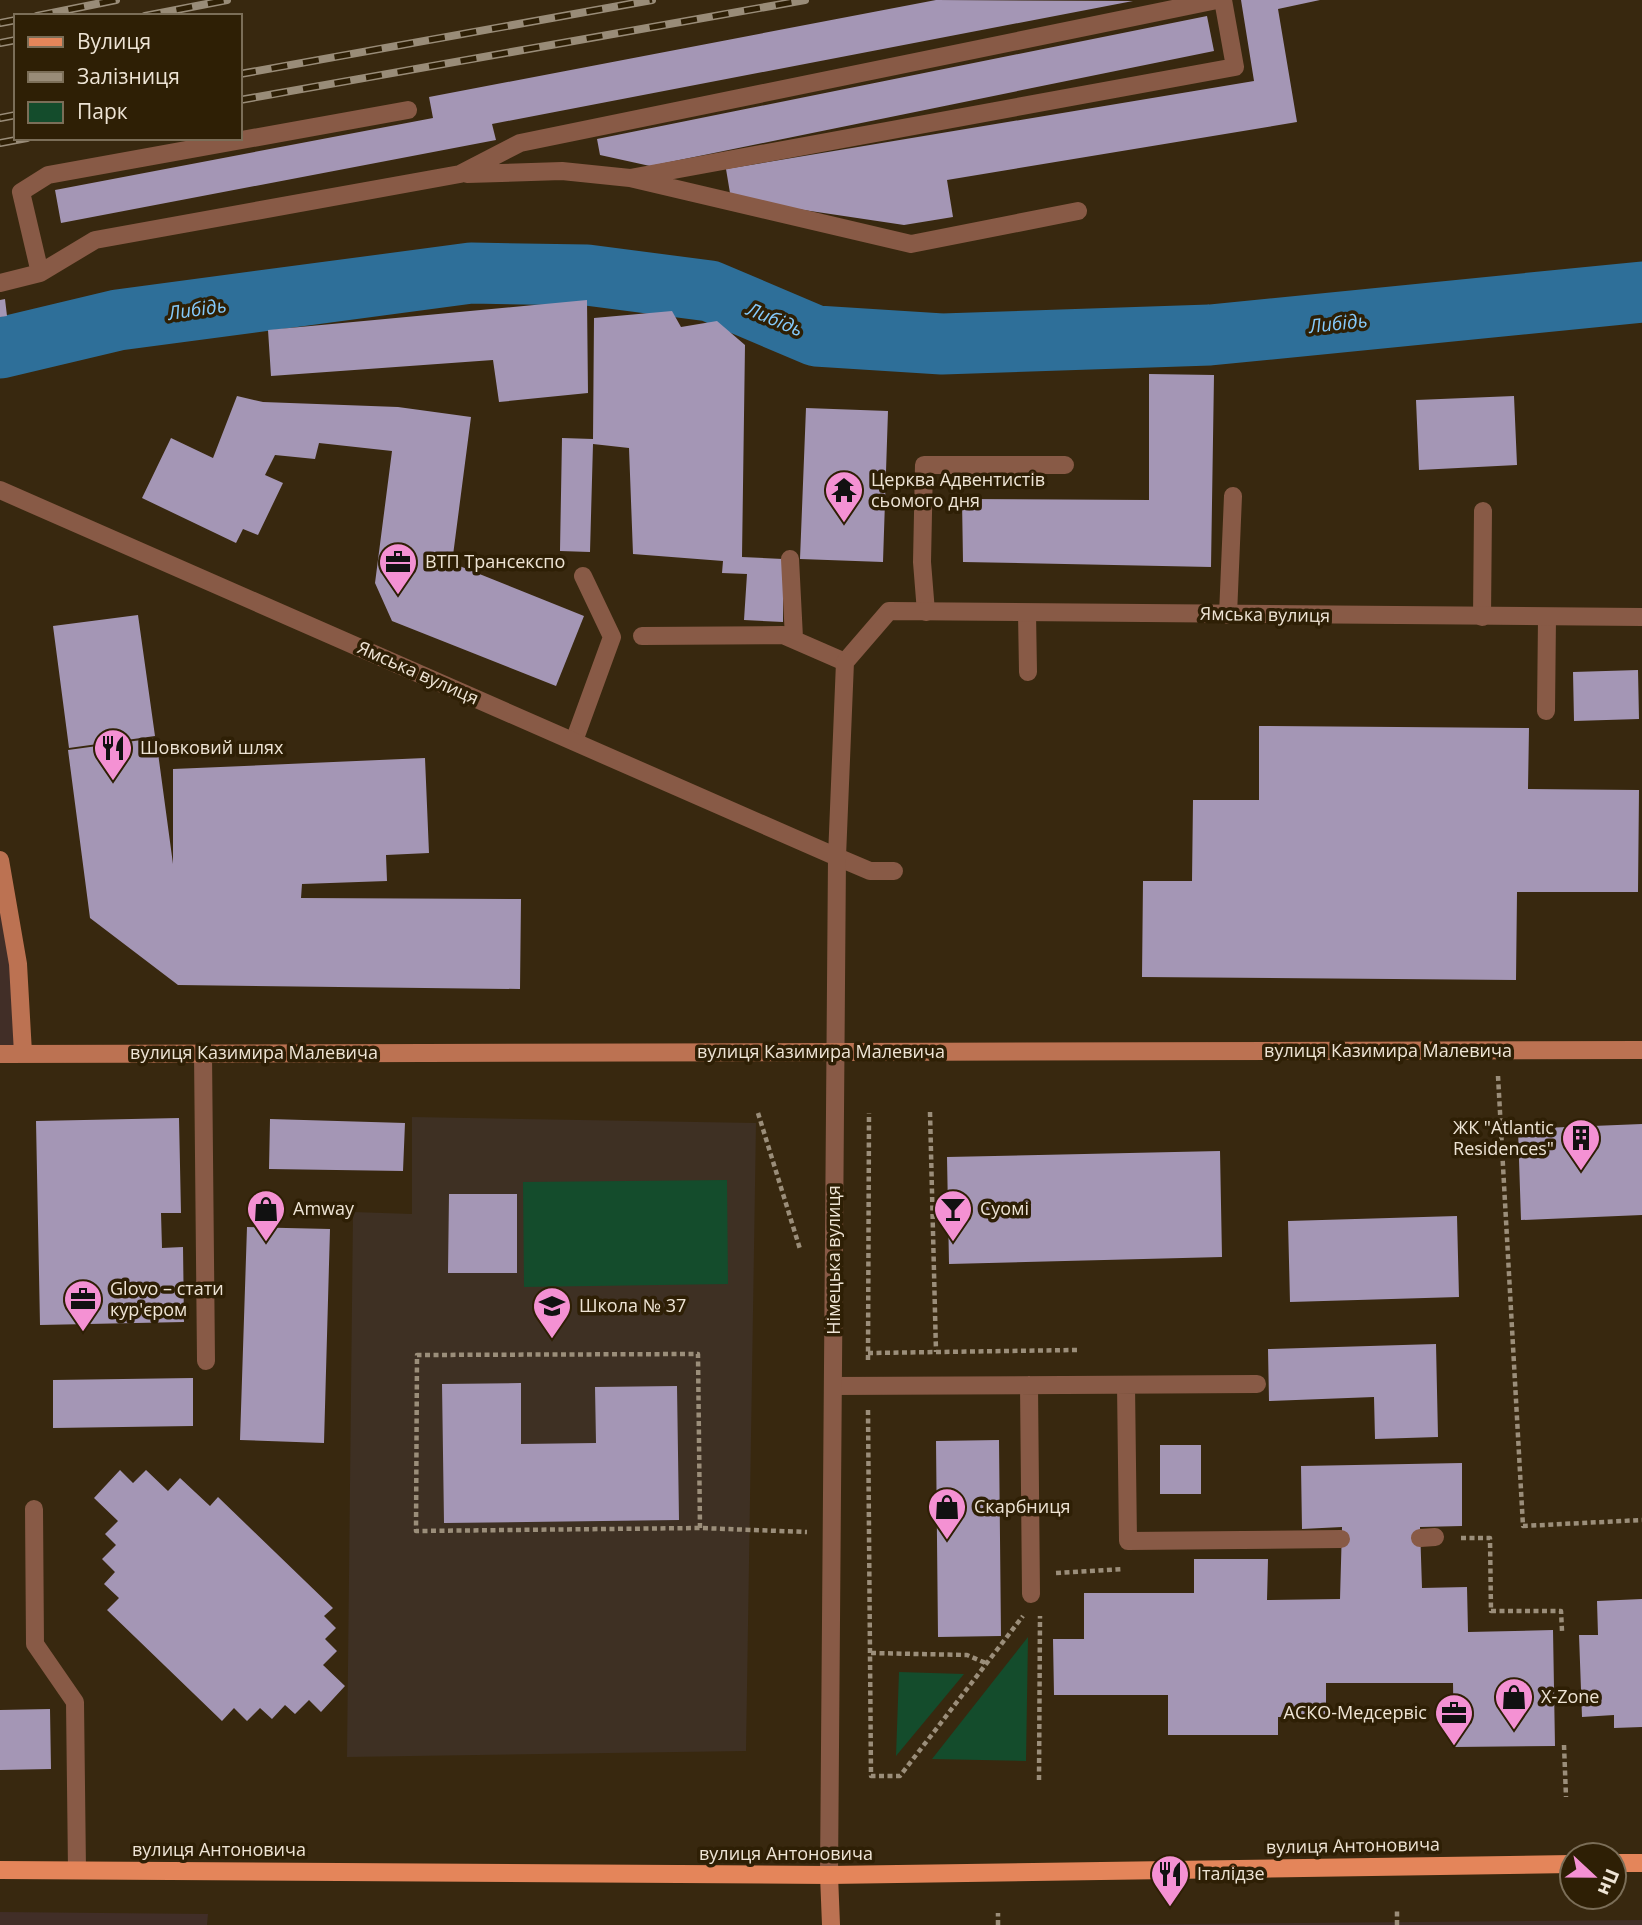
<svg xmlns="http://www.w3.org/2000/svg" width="1642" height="1925" font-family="'Open Sans',sans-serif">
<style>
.commercial{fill:#412e27}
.education{fill:#3e3023}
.green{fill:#144c2c}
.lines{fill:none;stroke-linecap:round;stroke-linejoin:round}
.river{stroke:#2e6f99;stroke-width:61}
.building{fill:#a496b5}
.path{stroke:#9b8e7a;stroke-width:4.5;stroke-dasharray:5 3.5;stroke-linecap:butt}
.lane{stroke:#885a46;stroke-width:18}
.street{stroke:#885a46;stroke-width:18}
.secondary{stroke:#bc7252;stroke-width:18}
.primary{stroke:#e4855a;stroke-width:18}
.rail-casing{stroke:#998c78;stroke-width:8}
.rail{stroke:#2e1f05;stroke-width:5;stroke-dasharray:16;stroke-linecap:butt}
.labels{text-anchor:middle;stroke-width:7;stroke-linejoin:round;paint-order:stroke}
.poi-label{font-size:18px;fill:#eee4d5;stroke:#2e1f05;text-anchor:start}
.street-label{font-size:18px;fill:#eee4d5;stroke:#2e1f05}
.water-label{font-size:19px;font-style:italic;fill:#85cafb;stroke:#2e1f05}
</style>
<rect width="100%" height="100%" fill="#38280f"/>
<path class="commercial" d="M0 860 23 1053 0 1054Z
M0 1912 208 1914 207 1925H0Z
M1642 1920V1925H1073H1076Z"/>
<path class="education" d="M412 1117 756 1123 746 1751 347 1757 353 1212 412 1214Z"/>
<path class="green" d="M727 1180 728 1284 524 1287 523 1182Z
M1028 1637 1026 1761 932 1759Z
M899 1672 964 1674 896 1756Z"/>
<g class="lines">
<path class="river" d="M0 348 118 320 471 273 587 275 710 291 816 336 942 344 1210 335 1642 292"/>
</g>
<path class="building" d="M936 0 1133 1 492 124 496 140 61 223 55 190 433 118 429 97Z
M1241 0H1320L1278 9 1297 122 947 180 953 217 904 225 731 199 726 169 1254 81Z
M1207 16 1214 51 650 166 600 155 597 139Z
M5 299 7 316 0 317V300Z
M587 300 588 393 499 402 493 360 271 376 268 330Z
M672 311 681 327 717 321 745 345 742 557 783 559V622L744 620 747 574 722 573 723 561 633 554 629 448 593 444 590 552 560 551 562 438 593 439 594 318Z
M1149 374 1214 375 1211 567 963 562 962 499 1149 500Z
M237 396 263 402 398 407 471 417 452 563 584 616 556 686 392 621 375 583 392 451 319 443 315 459 275 455 265 475 283 483 258 535 243 529 236 543 142 498 171 438 213 458Z
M1514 396 1517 465 1419 470 1416 400Z
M806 408 888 411 883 562 800 559Z
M138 615 155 736 69 748 53 626Z
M1638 670 1639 719 1574 721 1573 672Z
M1259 726 1529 728 1528 789 1639 790 1638 892H1517L1516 980 1142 977 1143 881H1192L1193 800H1259Z
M156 738 173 864V769L425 758 429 853 386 855 387 881 302 884 301 898 521 899 520 989 178 985 90 918 68 750Z
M179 1118 181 1213H161L162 1248 183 1247 184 1322 40 1325 36 1121Z
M270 1119 405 1123 403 1171 269 1169Z
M1642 1124V1215L1521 1220 1518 1129Z
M1220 1151 1222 1257 949 1264 947 1157Z
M449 1194H517V1273H448Z
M1457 1216 1459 1297 1290 1302 1288 1221Z
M247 1227 330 1229 324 1443 240 1440Z
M1436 1344 1438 1437 1375 1439 1374 1397 1269 1401 1268 1349Z
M193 1378V1426L53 1428V1380Z
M521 1383V1444L596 1443 595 1387 677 1386 679 1520 444 1523 442 1384Z
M999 1440 1001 1636 938 1637 936 1441Z
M1160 1445H1201V1494H1160Z
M1462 1463V1526L1420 1527 1422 1588 1467 1587 1468 1632 1553 1630 1555 1746 1454 1747 1453 1683H1326V1717H1278V1735H1168V1695H1054L1053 1639H1084V1593H1194V1559H1268L1267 1600 1340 1599 1342 1527 1302 1529 1301 1466Z
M120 1470 133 1483 146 1470 168 1491 180 1478 210 1506 218 1497 333 1608 324 1616 336 1628 325 1639 337 1651 323 1665 345 1686 321 1712 309 1700 295 1714 285 1705 272 1719 260 1708 247 1721 234 1708 222 1721 107 1610 119 1598 104 1584 115 1572 102 1559 116 1545 105 1534 118 1521 94 1498Z
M1642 1599V1727L1614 1728V1715L1582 1717 1579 1635H1598L1597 1601Z
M50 1709 51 1769 0 1770V1710Z"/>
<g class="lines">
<path class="path" d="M1498 1076 1523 1526 1642 1520
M930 1112 936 1352
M758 1113 800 1249
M868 1353 1077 1350
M868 1360 869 1113
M868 1410 871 1776H900L1023 1616
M700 1528 698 1354 417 1355 416 1531 700 1528 807 1532
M1461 1538H1490L1491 1611H1561L1562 1631
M1056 1573 1123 1569
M871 1653 967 1655 988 1664
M1564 1745 1566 1797
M1039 1780 1040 1616
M998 1925V1913
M1397 1925V1908"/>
<path class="lane" d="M467 174 562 171 630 178 911 244 1078 211
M630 178 1235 67 1223 0
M40 273 21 192 48 175 408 110
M0 283 40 273 95 240 460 174 520 143 1217 0
M790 559 794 638
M926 612 922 562 924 465H1065
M1027 613 1028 672
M1228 615 1233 496
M1482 617 1483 511
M642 636 783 635 845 662
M1546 711 1547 618
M574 741 612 637 583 576
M837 857 870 871H894
M203 1053 206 1361
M1029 1385 1031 1594
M1126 1385 1128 1541 1341 1539
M833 1386 1257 1384
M34 1509 35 1644 75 1702 77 1870
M1420 1538 1435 1537"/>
<path class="street" d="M0 490 837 857
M829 1875 837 857 845 662 889 611 1642 617"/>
<path class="secondary" d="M0 860 18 964 23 1053
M0 1054 1642 1050
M829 1875 831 1925"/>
<path class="primary" d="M1614 1863H1642
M0 1870 829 1875 1572 1864"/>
<defs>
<path id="rail" d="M37 16 116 0
M145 16 227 0
M0 23 16 20
M0 43 16 40
M240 74 652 0
M240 100 805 0
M0 118 16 115
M0 143 27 138"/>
</defs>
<use href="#rail" class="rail-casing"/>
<use href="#rail" class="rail"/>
</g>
<defs>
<symbol id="temple-pin" viewBox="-11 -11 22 30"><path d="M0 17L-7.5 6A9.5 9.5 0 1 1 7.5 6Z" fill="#f491d3" stroke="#2e1f05"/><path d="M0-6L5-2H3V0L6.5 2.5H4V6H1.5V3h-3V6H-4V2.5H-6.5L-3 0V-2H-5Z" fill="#111"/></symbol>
<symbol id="office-pin" viewBox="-11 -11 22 30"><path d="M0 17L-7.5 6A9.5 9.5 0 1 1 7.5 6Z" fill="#f491d3" stroke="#2e1f05"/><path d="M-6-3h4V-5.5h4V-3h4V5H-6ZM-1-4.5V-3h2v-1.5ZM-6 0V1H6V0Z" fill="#111"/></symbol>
<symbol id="restaurant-pin" viewBox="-11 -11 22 30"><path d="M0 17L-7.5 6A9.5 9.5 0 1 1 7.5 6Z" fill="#f491d3" stroke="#2e1f05"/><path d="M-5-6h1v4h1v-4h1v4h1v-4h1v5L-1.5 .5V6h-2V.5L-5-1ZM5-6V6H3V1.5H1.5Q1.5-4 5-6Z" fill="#111"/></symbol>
<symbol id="building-pin" viewBox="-11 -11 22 30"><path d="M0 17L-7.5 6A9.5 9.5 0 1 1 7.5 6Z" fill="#f491d3" stroke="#2e1f05"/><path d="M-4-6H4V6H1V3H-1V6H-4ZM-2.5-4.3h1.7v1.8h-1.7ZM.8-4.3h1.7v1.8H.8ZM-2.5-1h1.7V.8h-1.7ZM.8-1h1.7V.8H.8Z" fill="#111"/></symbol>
<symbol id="shop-pin" viewBox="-11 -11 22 30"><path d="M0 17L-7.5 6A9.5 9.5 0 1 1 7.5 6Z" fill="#f491d3" stroke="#2e1f05"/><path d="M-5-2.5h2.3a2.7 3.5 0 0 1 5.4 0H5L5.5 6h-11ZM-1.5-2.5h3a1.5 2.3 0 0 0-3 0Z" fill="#111"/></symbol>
<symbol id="bar-pin" viewBox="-11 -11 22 30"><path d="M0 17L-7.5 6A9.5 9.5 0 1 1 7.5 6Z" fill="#f491d3" stroke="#2e1f05"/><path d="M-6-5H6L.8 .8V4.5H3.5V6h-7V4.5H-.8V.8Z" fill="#111"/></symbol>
<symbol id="school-pin" viewBox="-11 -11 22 30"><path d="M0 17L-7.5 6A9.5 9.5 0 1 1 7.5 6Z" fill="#f491d3" stroke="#2e1f05"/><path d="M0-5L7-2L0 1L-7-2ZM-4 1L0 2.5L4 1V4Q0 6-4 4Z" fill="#111"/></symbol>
</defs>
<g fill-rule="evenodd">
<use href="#temple-pin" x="822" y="468" width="44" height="60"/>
<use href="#office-pin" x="376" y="540" width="44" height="60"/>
<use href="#restaurant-pin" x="91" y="726" width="44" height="60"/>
<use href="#building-pin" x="1559" y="1116" width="44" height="60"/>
<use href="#shop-pin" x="244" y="1187" width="44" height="60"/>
<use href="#bar-pin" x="931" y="1187" width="44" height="60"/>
<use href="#office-pin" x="61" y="1277" width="44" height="60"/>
<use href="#school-pin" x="530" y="1284" width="44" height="60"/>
<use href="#shop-pin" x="925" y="1485" width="44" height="60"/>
<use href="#shop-pin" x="1492" y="1675" width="44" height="60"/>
<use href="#office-pin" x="1432" y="1691" width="44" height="60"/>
<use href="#restaurant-pin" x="1148" y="1852" width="44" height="60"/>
</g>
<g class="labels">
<g class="poi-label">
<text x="871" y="486">Церква Адвентистів<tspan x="871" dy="21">сьомого дня</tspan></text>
<text x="425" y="568">ВТП Трансекспо</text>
<text x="140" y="754">Шовковий шлях</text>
<text x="1554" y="1134" text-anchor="end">ЖК "Atlantic<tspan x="1554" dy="21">Residences"</tspan></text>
<text x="293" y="1215">Amway</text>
<text x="980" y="1215">Суомі</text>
<text x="110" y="1295">Glovo – стати<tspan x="110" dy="21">кур'єром</tspan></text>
<text x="579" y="1312">Школа № 37</text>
<text x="974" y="1513">Скарбниця</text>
<text x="1541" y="1703">X-Zone</text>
<text x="1427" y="1719" text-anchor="end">АСКО-Медсервіс</text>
<text x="1197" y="1880">Італідзе</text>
</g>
<g class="street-label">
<text transform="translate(1265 615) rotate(1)" y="6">Ямська вулиця</text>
<text transform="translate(418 673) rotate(24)" y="6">Ямська вулиця</text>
<text x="1388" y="1057">вулиця Казимира Малевича</text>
<text x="821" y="1058">вулиця Казимира Малевича</text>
<text x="254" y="1059">вулиця Казимира Малевича</text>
<text transform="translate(834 1260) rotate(-90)" y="6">Німецька вулиця</text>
<text transform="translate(1353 1846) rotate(-1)" y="6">вулиця Антоновича</text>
<text x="219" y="1856">вулиця Антоновича</text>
<text x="786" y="1860">вулиця Антоновича</text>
</g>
<g class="water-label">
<text transform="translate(197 309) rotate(-8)" y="7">Либідь</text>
<text transform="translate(775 319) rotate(23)" y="7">Либідь</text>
<text transform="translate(1338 323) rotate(-6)" y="7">Либідь</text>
</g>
</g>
<rect x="14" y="14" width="228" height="126" fill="#2e1f05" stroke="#7b6e58" stroke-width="2"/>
<rect x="28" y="37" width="35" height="10" fill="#e4855a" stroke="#7b6e58" stroke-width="2"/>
<text x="77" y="49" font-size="21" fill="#eee4d5">Вулиця</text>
<rect x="28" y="72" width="35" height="10" fill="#998c78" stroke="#7b6e58" stroke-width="2"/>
<text x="77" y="84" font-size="21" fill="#eee4d5">Залізниця</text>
<rect x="28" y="102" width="35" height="21" fill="#144c2c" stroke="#7b6e58" stroke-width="2"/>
<text x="77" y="119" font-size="21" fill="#eee4d5">Парк</text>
<g transform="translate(1593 1876) rotate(112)"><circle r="33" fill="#2e1f05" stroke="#7b6e58" stroke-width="2"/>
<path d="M0-5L12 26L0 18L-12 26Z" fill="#f491d3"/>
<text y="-10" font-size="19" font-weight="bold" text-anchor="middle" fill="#eee4d5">Пн</text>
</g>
</svg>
